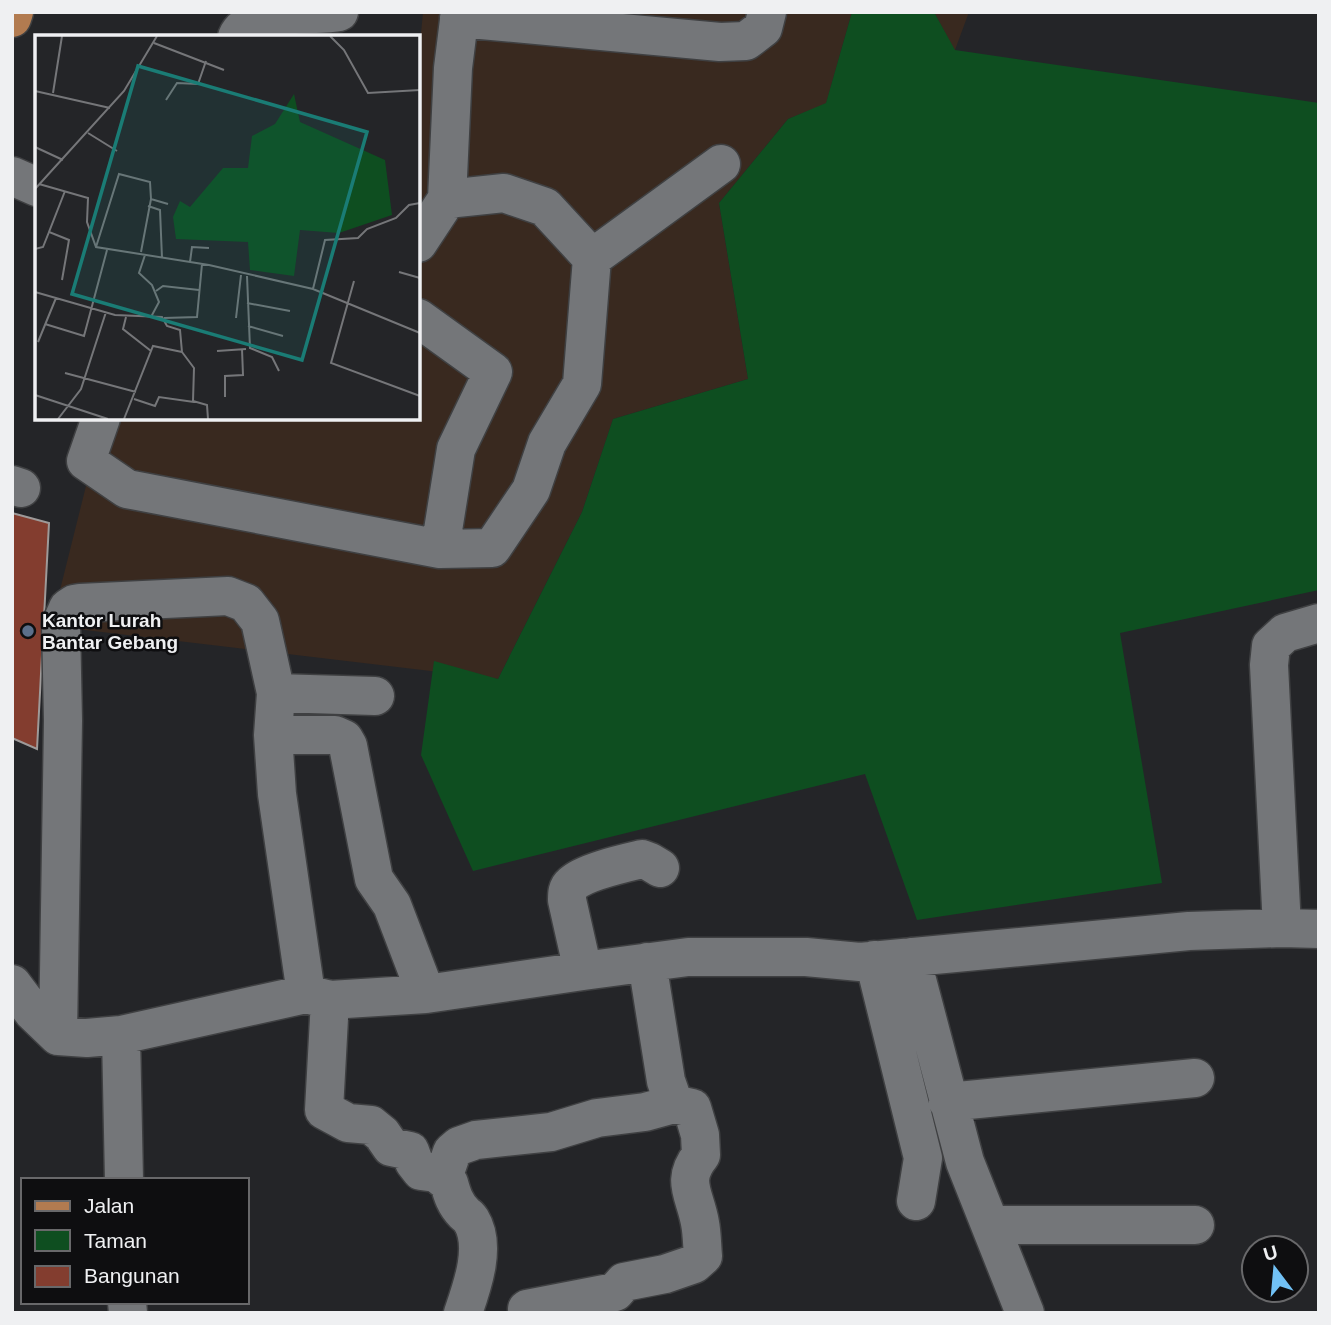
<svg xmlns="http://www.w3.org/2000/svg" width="1331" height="1325" font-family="Helvetica,sans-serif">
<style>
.industrial{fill:#39291f}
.green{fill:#0e4e20}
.building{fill:#833d2f;stroke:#9e9a99;stroke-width:2}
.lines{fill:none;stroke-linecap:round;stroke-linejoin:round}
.minor-casing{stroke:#3f4042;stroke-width:41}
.major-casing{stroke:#3f4042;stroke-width:41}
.minor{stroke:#747679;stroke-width:38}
.major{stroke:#b27b50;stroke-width:38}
.service-dot{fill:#5c6f8a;stroke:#0e0e10;stroke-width:2.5}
.labels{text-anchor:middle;stroke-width:5;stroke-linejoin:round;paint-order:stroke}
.poi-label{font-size:19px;font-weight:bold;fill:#eff0f2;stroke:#0e0e10;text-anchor:start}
.inset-road{fill:none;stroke:#757679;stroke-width:2}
.view{fill:#1a7c75;fill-opacity:0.15;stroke:#1a7c75;stroke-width:3.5}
.inset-edge{fill:none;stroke:#eff0f2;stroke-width:3.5}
</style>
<rect width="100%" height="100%" fill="#242528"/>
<path class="industrial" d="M423 12H852L826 104 788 119 719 203 748 379 613 419 582 512 498 679 51 626 103 418H418V66Z
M934 12H969L955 50H954Z"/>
<path class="green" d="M852 12H934L955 50 1319 103V590L1120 633 1162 883 917 920 865 774 473 871 421 755 434 661 498 679 582 512 613 419 748 379 719 203 788 119 826 103Z"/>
<path class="building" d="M12 513 49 523 37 749 12 738Z"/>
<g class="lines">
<defs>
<path id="minor" d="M459 18 720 42 746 41 763 28 767 12
M237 37C248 9 313 17 339 12
M12 176 37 187
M447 199 453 68 460 12
M418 243 447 199 504 193 545 207 592 258 721 164
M418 318 493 372 456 449 440 549 492 548 531 490 547 443 582 384 592 258
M101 418 86 461 127 489 440 549
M12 485 21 488
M273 735H335L344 739 348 746 374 879 392 905 426 994
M1282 928 1269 665 1271 646 1285 633 1319 623
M911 957 965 1162 1025 1313
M874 960 923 1158 916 1201
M583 971 567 900C567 894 567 888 572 884 584 872 625 863 642 859L650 862 660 868
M12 984 33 1012 58 1036 87 1038 121 1035 306 994 330 1000 426 994 583 971 688 957H806L860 962 1189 931 1282 928 1319 929
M306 994 277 794 273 735 276 693 375 696
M330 1000 324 1110 348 1123 371 1125 382 1134 391 1147 410 1151 414 1162 421 1171 436 1173 449 1183C452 1194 455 1204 464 1213 469 1218 467 1214 471 1220 487 1246 472 1287 463 1313
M121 1035 124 1180
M58 1036 63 721 61 624 68 608 74 604 80 603 228 596 246 603 260 621 276 693
M948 1102 1195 1078
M443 1178 452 1152 459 1146 476 1140 551 1132 597 1118 645 1112 674 1104
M990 1225H1195
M127 1302 128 1313
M527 1309 615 1292 624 1282 665 1274 694 1264 703 1256C702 1245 702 1233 700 1223 695 1194 680 1181 701 1155L700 1135 692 1108 674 1104 666 1081 647 962"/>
<path id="major" d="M12 18 14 12"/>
</defs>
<use href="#minor" class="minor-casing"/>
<use href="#major" class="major-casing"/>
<use href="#minor" class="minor"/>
<use href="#major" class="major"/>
</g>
<circle class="service-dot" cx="28" cy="631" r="7"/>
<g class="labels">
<g class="poi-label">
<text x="42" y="627">Kantor Lurah<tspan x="42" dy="22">Bantar Gebang</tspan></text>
</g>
</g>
<g transform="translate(35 35)">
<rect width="385" height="385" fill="#242528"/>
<path d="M259 59 265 87 350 125 357 180 304 198 265 195 259 241 215 235 213 207 141 204 138 182 145 166 155 172 188 133H213L217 101 240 89Z" fill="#0e4e20"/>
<path class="inset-road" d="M295 1 309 15 333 58 385 55M119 8 189 35M0 56 75 73M18 58 27 1M131 65 142 48 163 49 171 26M53 98 82 116M0 112 28 125M4 149 53 163 52 187 61 212 174 230 278 254 385 298M0 154 89 56 122 1M113 171 125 175 127 223M61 212 84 139 115 147 116 164M0 214 8 212 14 197M106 217 116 164 133 169M110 220 104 238 117 250 124 267 116 282M155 227 157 212 174 213M364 237 385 243M212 241 215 313 237 322 244 336M27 245 34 205 14 197 30 156M319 246 296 328 385 361M278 254 290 205 323 203 332 194 361 183 374 170 385 168M121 256 128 251 164 255M0 257 80 280 127 282 132 291 145 295 147 317 159 333 158 366 172 370 173 384M212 268 255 276M91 282 88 294 116 316M129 283 162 282 167 229M201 283 206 240M10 289 49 301 72 215M213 291 248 301M3 307 21 263M182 316 211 314M30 338 101 357M0 360 73 384M190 362V341L208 340 207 314M99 364 120 371 124 362 159 367M23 384 46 354 71 277M89 384 118 311 147 317"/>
<path class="view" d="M103 31 332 97 267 325 37 259Z"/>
<rect width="385" height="385" class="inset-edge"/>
</g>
<rect width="1331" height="1325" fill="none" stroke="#eff0f2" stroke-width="28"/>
<rect x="21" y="1178" width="228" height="126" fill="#0e0e10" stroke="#68686a" stroke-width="2"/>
<rect x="35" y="1201" width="35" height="10" fill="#b27b50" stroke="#68686a" stroke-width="2"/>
<text x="84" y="1213" font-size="21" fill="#eff0f2">Jalan</text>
<rect x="35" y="1230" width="35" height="21" fill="#0e4e20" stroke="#68686a" stroke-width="2"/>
<text x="84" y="1248" font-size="21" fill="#eff0f2">Taman</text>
<rect x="35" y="1266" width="35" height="21" fill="#833d2f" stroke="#68686a" stroke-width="2"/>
<text x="84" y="1283" font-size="21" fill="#eff0f2">Bangunan</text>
<g transform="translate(1275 1269) rotate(344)"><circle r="33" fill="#0e0e10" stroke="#68686a" stroke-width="2"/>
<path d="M0-5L12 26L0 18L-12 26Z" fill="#71c1f5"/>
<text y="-10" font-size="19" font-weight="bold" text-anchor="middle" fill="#eff0f2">U</text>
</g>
</svg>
